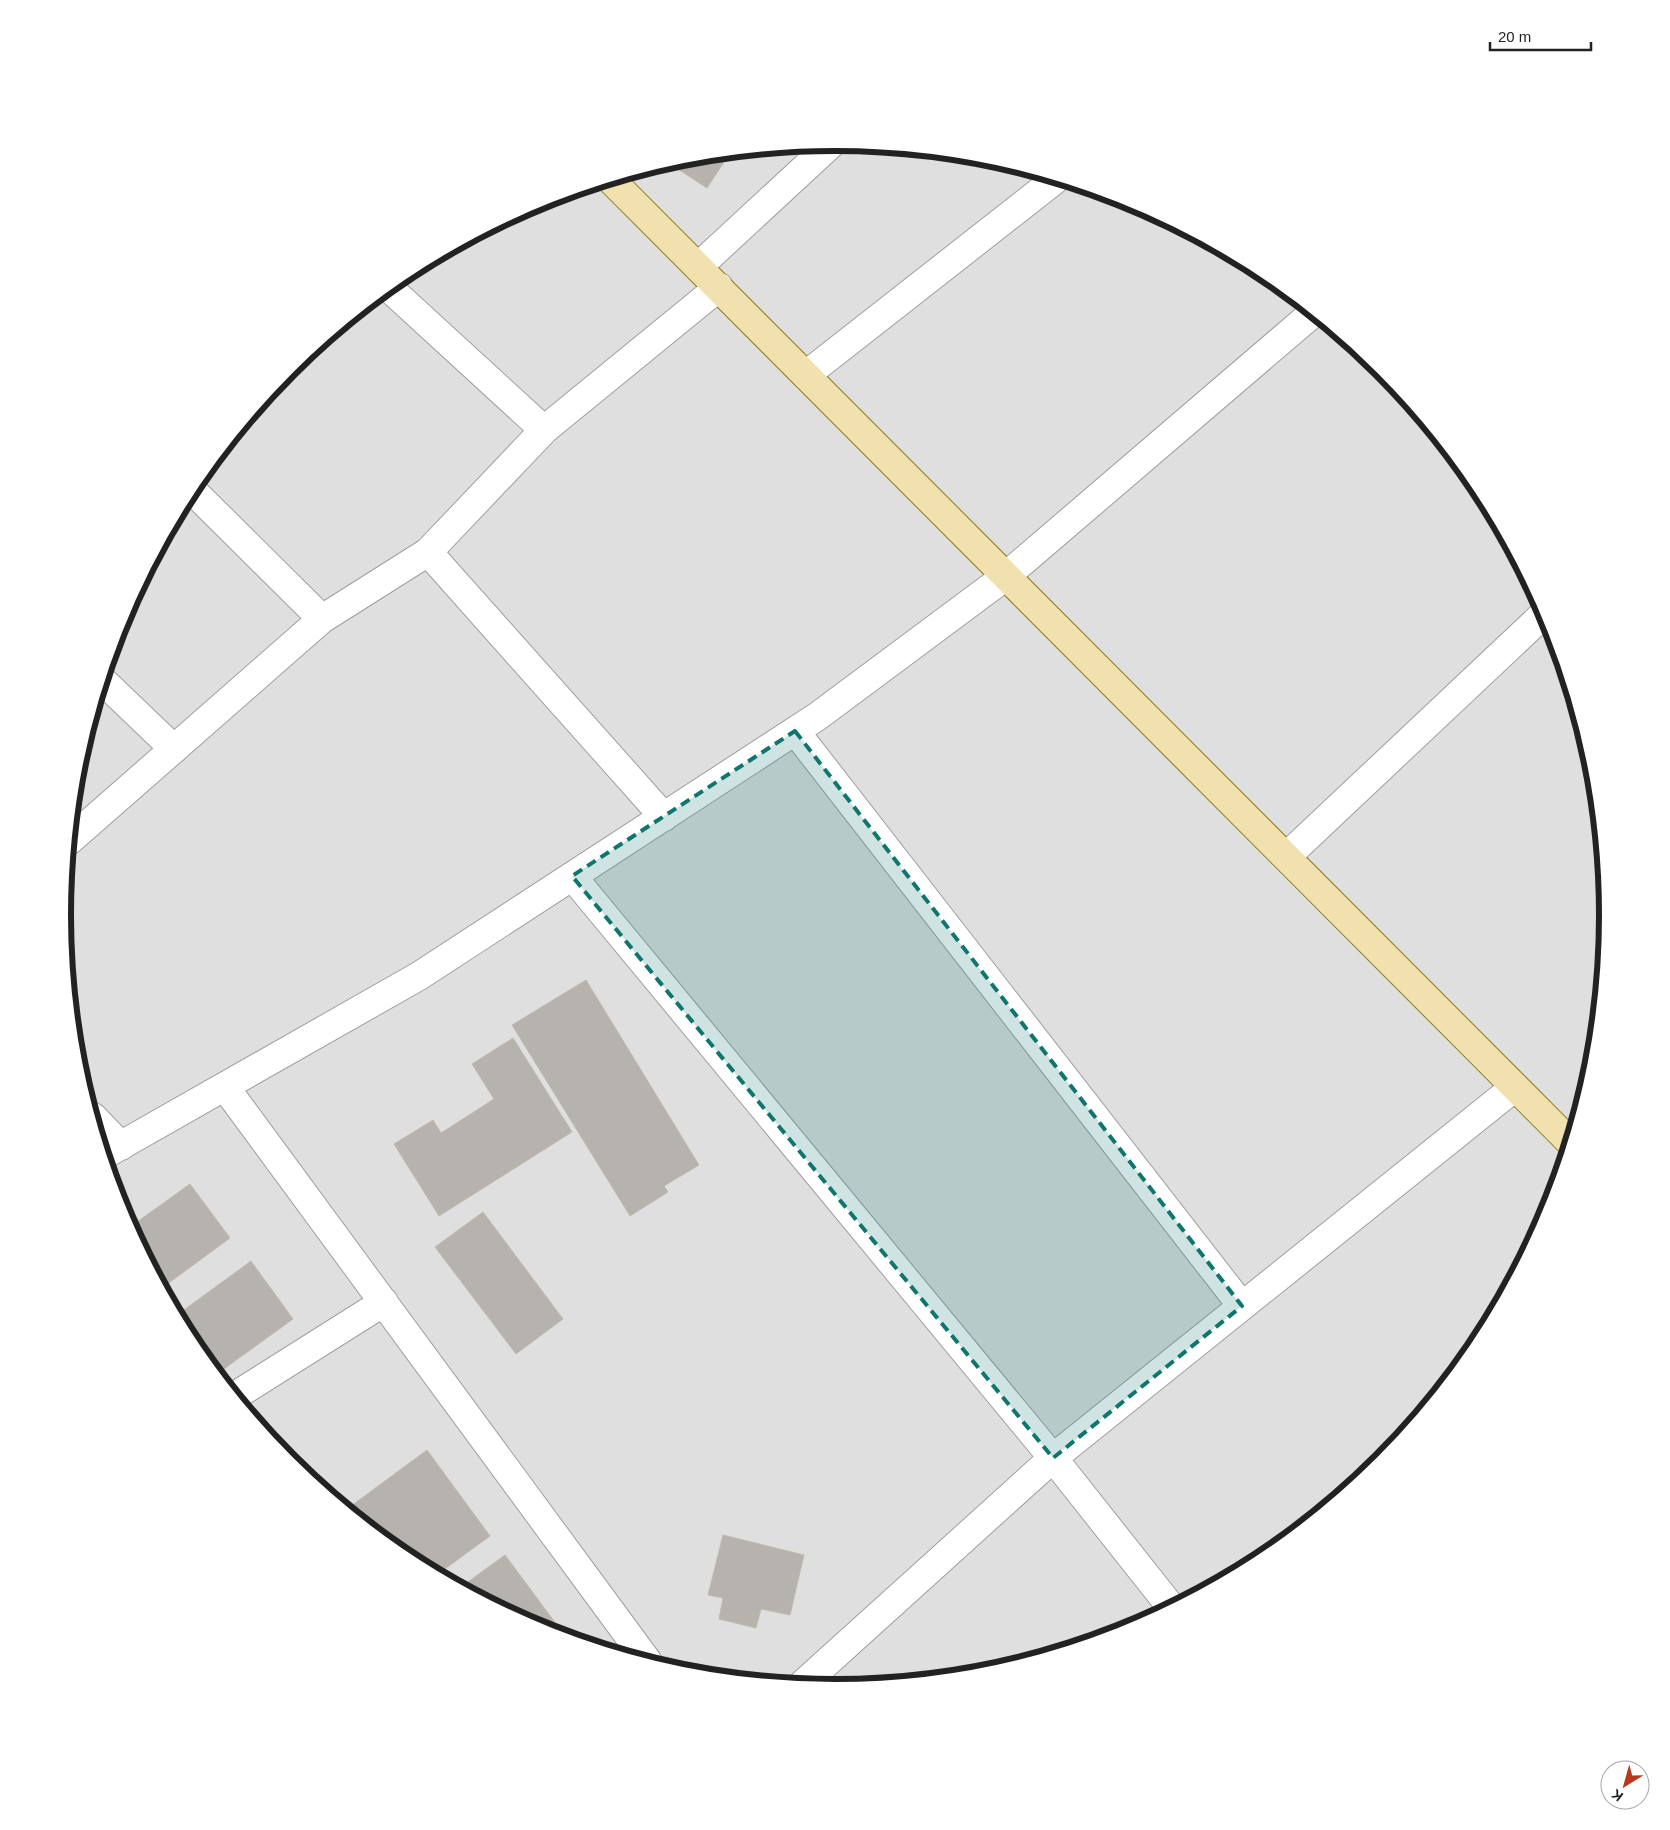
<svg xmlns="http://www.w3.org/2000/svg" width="1670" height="1830" font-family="Arial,sans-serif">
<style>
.residential{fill:#e0dfdf}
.building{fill:#b6b2ad;stroke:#c1baae}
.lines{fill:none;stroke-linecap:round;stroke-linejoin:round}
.minor-casing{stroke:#9f9f9f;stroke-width:30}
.major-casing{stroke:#8c7b14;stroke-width:30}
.minor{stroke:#fff;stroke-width:28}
.major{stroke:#f1e1ae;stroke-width:28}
.marked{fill:#0f766e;fill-opacity:0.2;stroke:#0f766e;stroke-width:4;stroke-dasharray:10 6;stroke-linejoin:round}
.rim{fill:none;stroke:#222;stroke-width:6}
</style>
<rect width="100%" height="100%" fill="#f1f0ea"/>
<path class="residential" d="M65 915a770 770 0 1 1 1540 0a770 770 0 1 1-1540 0Z"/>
<path class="building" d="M730 153 707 188 667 162 685 157Z
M586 980 699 1165 664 1186 668 1192 630 1216 512 1025Z
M513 1038 572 1132 439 1216 394 1144 433 1120 441 1133 494 1099 472 1064Z
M190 1184 230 1238 162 1288 130 1227Z
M483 1212 563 1319 516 1354 435 1247Z
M251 1261 293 1319 217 1374 193 1344 177 1315Z
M427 1450 490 1536 438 1574 406 1557 347 1509Z
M723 1535 804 1555 790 1615 761 1609 756 1628 719 1619 723 1598 708 1595Z
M505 1555 565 1636 539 1629 461 1587Z"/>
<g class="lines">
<defs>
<path id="minor" d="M698 267 832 143
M388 287 544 430
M806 375 1056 179
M191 489 322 619
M428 552 664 817
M103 681 174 749
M795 731 1242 1306
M70 840 322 619 428 552 544 430 719 287
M1286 857 1545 613
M572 876 1053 1458 1171 1607
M225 1087 648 1662
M93 1117 121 1146
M104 1155 419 976 818 716 1006 576 1313 313
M235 1396 384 1302
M803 1684 1053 1458 1515 1087"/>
<path id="major" d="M611 180 1570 1142"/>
</defs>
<use href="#minor" class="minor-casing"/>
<use href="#major" class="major-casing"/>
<use href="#minor" class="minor"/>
<use href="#major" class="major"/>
</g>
<path class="marked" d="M795 731 1242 1306 1053 1458 572 876Z"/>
<path d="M0 0H1670V1830H0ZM71 915a764 764 0 1 1 1528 0a764 764 0 1 1-1528 0Z" fill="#fff" fill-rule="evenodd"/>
<path class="rim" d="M71 915a764 764 0 1 1 1528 0a764 764 0 1 1-1528 0Z"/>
<g transform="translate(1625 1785) rotate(217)"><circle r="24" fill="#ffffff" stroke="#a7a7a7"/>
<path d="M0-4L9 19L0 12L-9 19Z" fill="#b9391a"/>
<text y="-8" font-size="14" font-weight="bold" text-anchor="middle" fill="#222222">K</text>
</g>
<path d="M1490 42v8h101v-8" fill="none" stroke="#222222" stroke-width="2.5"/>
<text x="1498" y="42" font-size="15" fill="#222222" stroke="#ffffff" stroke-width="4" paint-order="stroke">20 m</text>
</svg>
